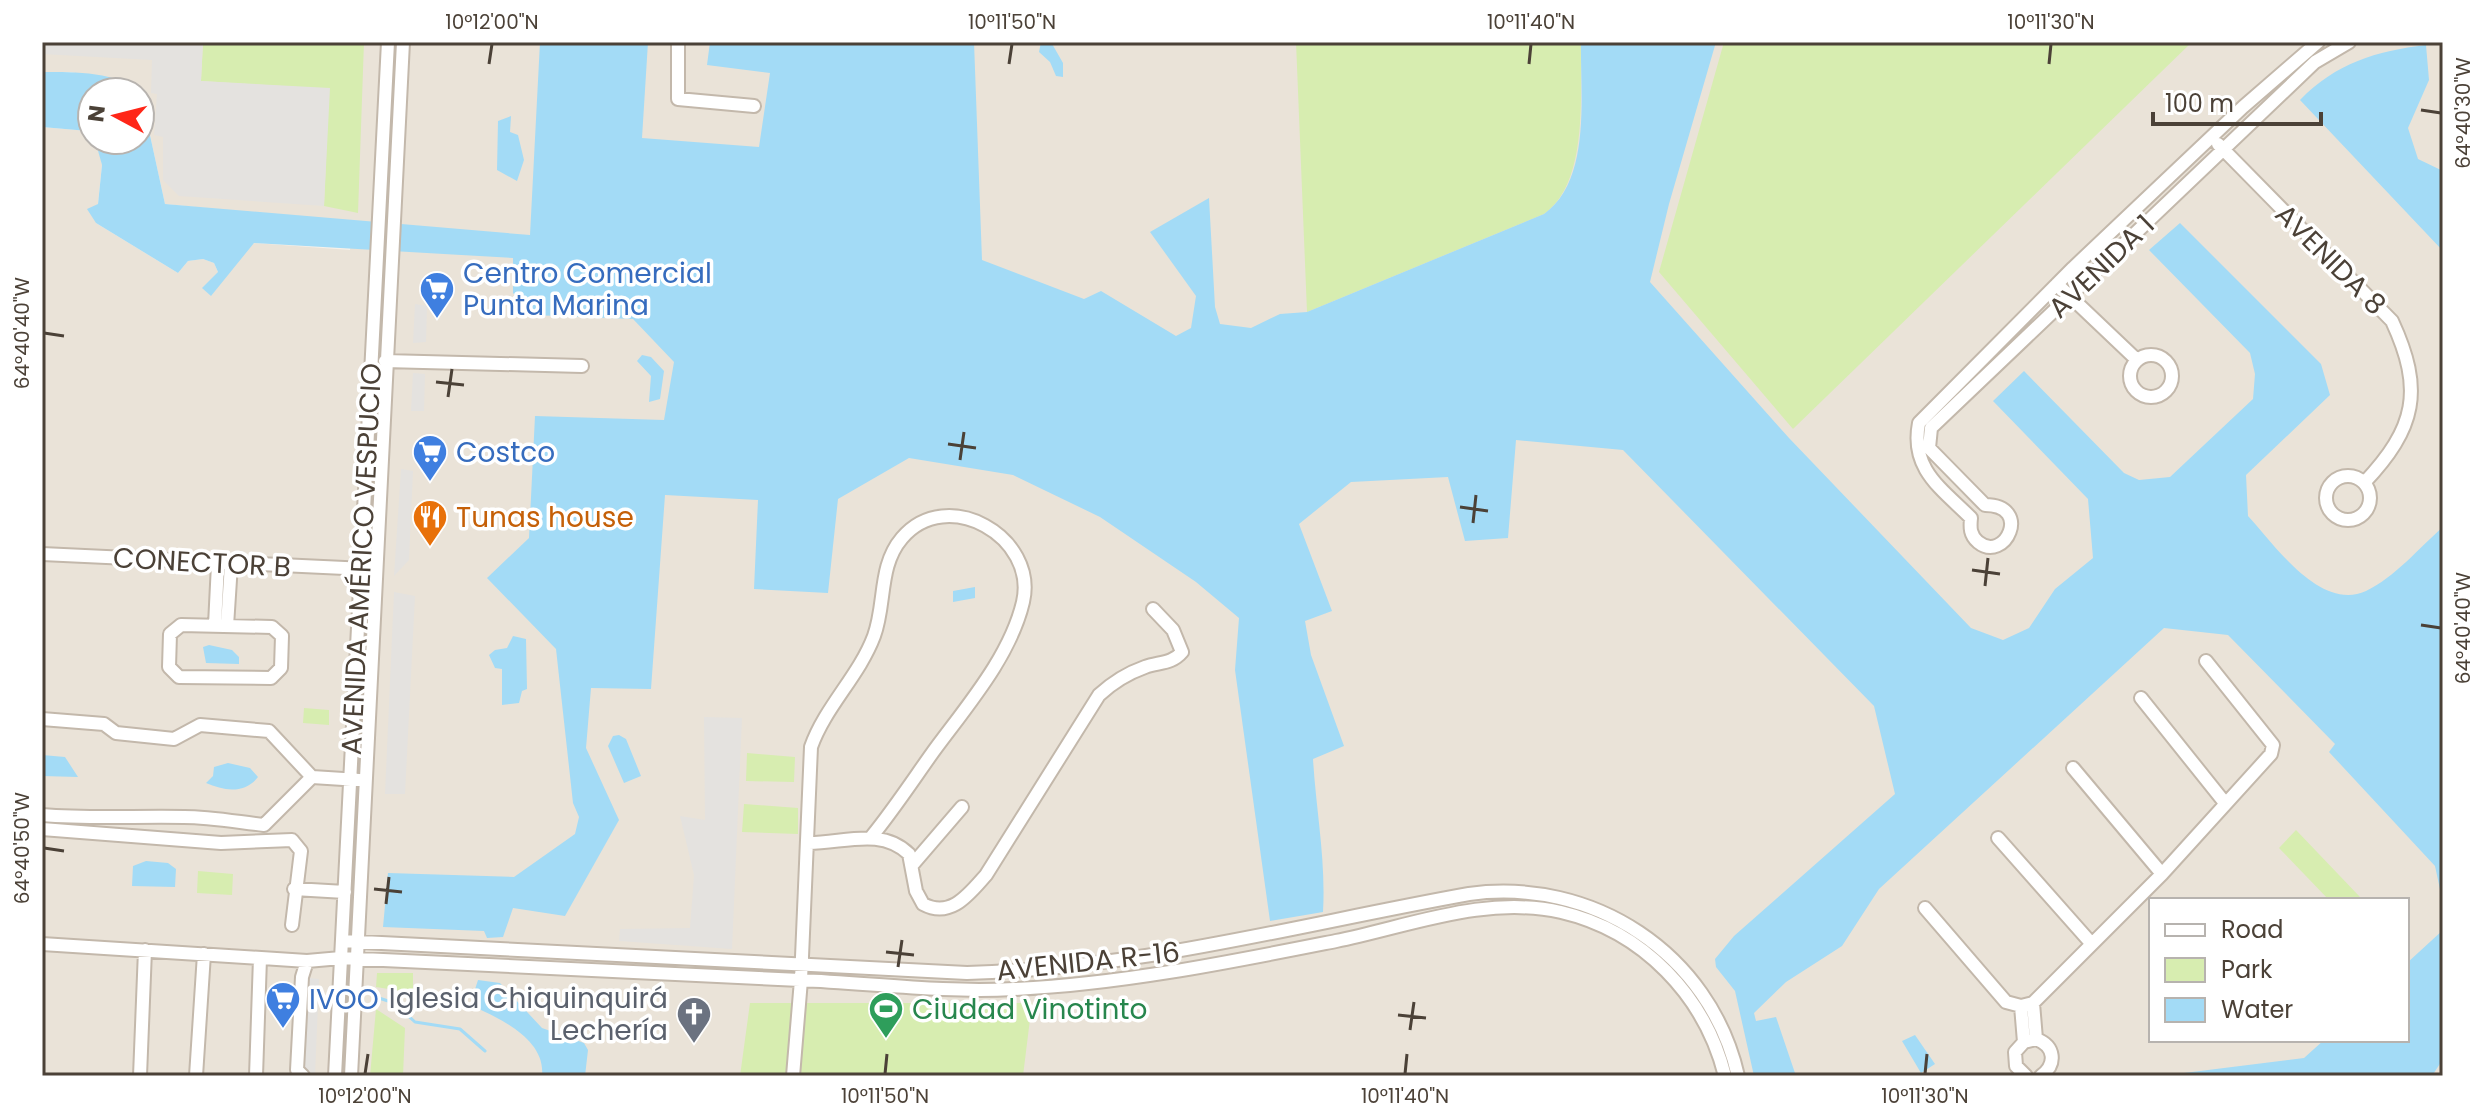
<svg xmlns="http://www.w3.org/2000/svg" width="2485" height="1118" font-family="Poppins,sans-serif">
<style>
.residential{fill:#eae3d8;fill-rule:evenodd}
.green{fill:#d7edb0}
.parking{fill:#e4e2df}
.water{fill:#a3dbf6}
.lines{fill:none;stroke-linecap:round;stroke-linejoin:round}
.stream{stroke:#a3dbf6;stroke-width:3}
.minor-casing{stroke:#c3b8ab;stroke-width:16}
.minor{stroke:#fff;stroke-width:12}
.ticks{fill:none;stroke:#4b4137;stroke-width:3}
.labels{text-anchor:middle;stroke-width:7;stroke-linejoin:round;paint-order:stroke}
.street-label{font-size:28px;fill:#4b4137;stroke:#fff}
.shop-label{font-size:28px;fill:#366cbe;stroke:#fff;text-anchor:start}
.food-label{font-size:28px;fill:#c56008;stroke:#fff;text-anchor:start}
.worship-label{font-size:28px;fill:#5b616d;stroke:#fff;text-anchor:end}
.leisure-label{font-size:28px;fill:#27864d;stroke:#fff;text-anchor:start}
.neatline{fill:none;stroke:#4b4137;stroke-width:3}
.ticks-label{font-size:20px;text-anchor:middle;fill:#4b4137}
</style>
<rect width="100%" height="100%" fill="#f6f1ea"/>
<path class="residential" d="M42 42H2443V1076H42V127L88 131 98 145 102 165 96 223 178 273 188 261 203 259 214 263 218 272 254 243 350 250 352 222 165 204 148 126 147 98 136 86 71 72H42ZM2151 900H2407V1040H2151Z"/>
<path class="green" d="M203 42H364L358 213 324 206 329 89 201 81Z
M1296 42H1581C1580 93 1589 182 1544 214L1307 312Z
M1724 42H2192L1793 429 1659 272Z
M304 708 329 710V725L303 723Z
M747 753 795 757 794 782 746 781Z
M744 804 798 808V834L742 832Z
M2296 830 2360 897 2357 900H2329L2279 848Z
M198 871 233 874 232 895 197 893Z
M377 973H413V993L376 987Z
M750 1003H1032L1023 1076H740Z
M376 1009 405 1028 403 1076H370Z"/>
<path class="parking" d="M42 42H203L201 81 330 88 324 206 179 196 163 180V137L154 135 157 94 151 93 152 60 42 54Z
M415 304 427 306 426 342 413 343Z
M413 373 425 374 424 411H411Z
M401 469 413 471 409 560 394 576Z
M394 592 415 596 405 794H385Z
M704 717 742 718 732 949 619 941 620 929 690 928 694 875 680 816 705 820Z
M298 977 319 979 315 1076H295Z"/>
<path class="water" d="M540 42H648L642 138 759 147 770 73 707 65 710 42H974L982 260 1084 299 1101 291 1176 336 1191 328 1196 296 1150 232 1209 198 1215 307 1220 324 1251 328 1280 314 1307 312 1544 214C1592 180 1580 94 1581 42H1716L1669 204 1650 282 1789 438 1971 628 2003 640 2029 628 2055 589 2093 558 2088 499 1993 401 2024 371 2124 473 2139 480 2170 477 2253 399 2255 374 2250 353 2149 250 2180 223 2321 364 2330 395 2246 475 2248 516C2274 544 2320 612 2366 591 2394 578 2420 547 2443 527V903L2435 866 2329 752 2335 744 2228 635 2164 628 1879 889 1842 946 1786 982 1754 1013 1756 1021 1776 1017 1796 1076H1754L1735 991 1716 967 1715 959 1734 936 1895 794 1874 706 1623 450 1516 440 1508 538 1465 541 1448 477 1351 482 1299 524 1332 611 1305 621 1311 655 1344 746 1313 759C1316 810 1326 860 1323 912L1270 921 1235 670 1239 618 1196 582 1100 517 1013 475 909 458 838 499 828 593 754 589 758 500 665 495 651 689 591 688 586 748 619 820 565 916 513 908 503 937 487 938 484 931 383 927 388 873 514 877 575 834 579 817 573 803 556 649 487 578 529 538 535 416 664 420 674 362 633 319 533 315 513 293V258L254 243 211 296 202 288 218 272 214 263 203 259 188 261 178 273 96 223 87 209 98 204 102 165 95 140H140V92H92V136L88 131 42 127V72C76 72 123 71 147 98L148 126 165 204 530 235Z
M1041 42H1051L1063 63V77L1056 76 1050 62 1039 52Z
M2426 45 2429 80 2408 128 2418 159 2443 171V251L2300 100C2336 63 2376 51 2426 45Z
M511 116 510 132 518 135 524 160 517 181 497 170 498 121Z
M642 355 651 357 664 371 660 399 649 402 651 376 637 361Z
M975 587V598L953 602V591Z
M513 636 526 639 527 689 522 691 519 703 502 705V669L495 668 489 655 495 650 507 648Z
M209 645 232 650 239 657V664L206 663 203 647Z
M619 735 626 739 641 776 624 783 608 746 613 736Z
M42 755 65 757 78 777 42 776Z
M228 763 250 768 258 777C245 794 224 791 206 783L213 776 214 767Z
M146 861 168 863 176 869 175 887 132 886 133 866Z
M2443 930V1059L2432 1076H2160L2304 1058 2324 1040H2407V963Z
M478 980 500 983 542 1028 584 1043 588 1050 585 1076H542C546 1039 499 1018 470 1005Z
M1915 1035 1935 1064 1921 1073 1902 1041Z"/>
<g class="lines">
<path class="stream" d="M376 997 394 1003 415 1022 460 1029 485 1051"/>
<defs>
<path id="minor" d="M678 42V99L754 106
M2318 42 2243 107 2073 268 1919 423C1910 469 1941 488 1971 518 1970 528 1970 535 1978 542 2005 564 2033 505 1985 505L1929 448 1931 428 2315 62 2349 42
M2218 144 2392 321C2424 390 2416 428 2364 483
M2057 284 2137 360
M2130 376a21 21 0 1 1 42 0a21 21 0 1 1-42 0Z
M385 361 582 366
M2326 498a22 22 0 1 1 44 0a22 22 0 1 1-44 0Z
M42 554 366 569
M181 625 272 627 282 636 281 668 271 678 179 677 169 667 170 634Z
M215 625 218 564
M227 626 231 564
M2141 698 2225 803
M42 719 104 724 116 733 174 739 200 725 269 731 312 777 359 780
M2073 768 2162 874
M42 815C90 819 136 816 184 817 210 817 237 822 264 825L312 777
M42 829 221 843 292 840 301 851 292 925
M1998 838 2091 943
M809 843C844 843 881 827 909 854L916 891 923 904C951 919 969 894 986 875L1099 695C1112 683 1128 673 1145 667 1159 662 1172 664 1182 652L1173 630 1153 609
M913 864 962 807
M294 889 345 892
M1925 908 2006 1002 2021 1006 2033 1003 2162 874 2271 754 2273 745 2206 661
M342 941 967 973C1138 969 1301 924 1469 894 1592 877 1710 953 1738 1076
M42 944 307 961 341 958C494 966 647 974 800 980 871 983 943 993 1014 989 1122 984 1230 962 1336 941 1410 926 1485 895 1561 912 1643 931 1705 996 1725 1076
M2033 1003 2036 1039
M2021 1006 2024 1042
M140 1076 145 950
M196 1076 204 954
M256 1076 260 958
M303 1076 297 1070 302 977 307 961
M335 1076 388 42
M351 1076 403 42
M793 1076 801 980 811 747C825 707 859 676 874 636 886 604 878 566 902 538 947 485 1038 537 1023 602 1010 657 966 707 933 752 913 780 894 809 872 836
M2026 1076 2016 1066 2015 1052 2024 1042 2036 1039C2055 1046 2057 1064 2041 1076"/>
</defs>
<use href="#minor" class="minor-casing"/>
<use href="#minor" class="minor"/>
</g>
<path class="ticks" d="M489 64 492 44M1009 64 1012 44M1529 64 1531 44M2049 64 2051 44M2421 110 2441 113M44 333 64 336M436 382 464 385M448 397 452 369M948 444 976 448M960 460 964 432M1460 507 1488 511M1473 523 1476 495M1972 570 2000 574M1985 586 1988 558M2421 625 2441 628M44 848 64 851M374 889 402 892M386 904 389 877M886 952 914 955M898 967 902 940M1398 1015 1426 1018M1410 1030 1414 1002M365 1074 368 1054M885 1074 887 1054M1405 1074 1407 1054M1925 1074 1927 1054"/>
<defs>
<symbol id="supermarket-pin" viewBox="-11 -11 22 30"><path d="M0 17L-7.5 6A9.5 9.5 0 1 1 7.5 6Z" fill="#3f7fe0" stroke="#fff"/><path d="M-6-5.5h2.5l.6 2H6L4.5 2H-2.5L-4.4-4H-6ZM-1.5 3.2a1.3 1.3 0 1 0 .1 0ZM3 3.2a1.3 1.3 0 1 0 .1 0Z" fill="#fff"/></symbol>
<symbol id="restaurant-pin" viewBox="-11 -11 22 30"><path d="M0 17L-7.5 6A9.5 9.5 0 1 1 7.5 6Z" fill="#e8710a" stroke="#fff"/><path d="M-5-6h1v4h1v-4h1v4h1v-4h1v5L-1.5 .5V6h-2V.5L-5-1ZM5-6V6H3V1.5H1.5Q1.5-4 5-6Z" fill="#fff"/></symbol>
<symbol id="stadium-pin" viewBox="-11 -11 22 30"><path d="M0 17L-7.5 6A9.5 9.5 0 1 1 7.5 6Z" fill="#2e9e5b" stroke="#fff"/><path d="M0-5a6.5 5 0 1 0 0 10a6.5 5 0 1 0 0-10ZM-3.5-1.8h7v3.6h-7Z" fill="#fff"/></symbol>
<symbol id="church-pin" viewBox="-11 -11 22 30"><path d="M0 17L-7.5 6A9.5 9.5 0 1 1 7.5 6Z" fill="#6b7280" stroke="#fff"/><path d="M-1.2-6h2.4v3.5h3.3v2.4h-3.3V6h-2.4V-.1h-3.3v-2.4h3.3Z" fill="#fff"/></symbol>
</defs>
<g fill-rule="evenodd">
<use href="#supermarket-pin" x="417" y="269" width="40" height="54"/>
<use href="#supermarket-pin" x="410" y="432" width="40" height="54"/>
<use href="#restaurant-pin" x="410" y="497" width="40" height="54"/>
<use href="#supermarket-pin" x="263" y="979" width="40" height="54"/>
<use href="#stadium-pin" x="866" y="989" width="40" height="54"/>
<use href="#church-pin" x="674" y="994" width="40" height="54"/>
</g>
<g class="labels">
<g class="street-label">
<text transform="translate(2331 259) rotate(45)" y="10">AVENIDA 8</text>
<text transform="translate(2101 266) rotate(-44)" y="10">AVENIDA 1</text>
<text transform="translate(361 559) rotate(-87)" y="10">AVENIDA AMÉRICO VESPUCIO</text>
<text transform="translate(202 562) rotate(3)" y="10">CONECTOR B</text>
<text transform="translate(1088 961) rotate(-6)" y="10">AVENIDA R-16</text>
</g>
<g class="shop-label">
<text x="463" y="283">Centro Comercial<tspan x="463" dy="32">Punta Marina</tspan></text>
<text x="456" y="462">Costco</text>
<text x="309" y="1009">IVOO</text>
</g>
<g class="food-label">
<text x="456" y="527">Tunas house</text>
</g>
<g class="worship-label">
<text x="668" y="1008">Iglesia Chiquinquirá<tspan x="668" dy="32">Lechería</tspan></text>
</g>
<g class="leisure-label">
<text x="912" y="1019">Ciudad Vinotinto</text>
</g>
</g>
<rect width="2485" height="1118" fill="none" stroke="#ffffff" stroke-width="88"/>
<rect x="2149" y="898" width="260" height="144" fill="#ffffff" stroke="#b7b3af" stroke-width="2"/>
<rect x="2165" y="924" width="40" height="12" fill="#ffffff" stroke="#b7b3af" stroke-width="2"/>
<text x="2221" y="938" font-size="24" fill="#4b4137">Road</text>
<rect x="2165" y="958" width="40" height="24" fill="#d7edb0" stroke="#b7b3af" stroke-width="2"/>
<text x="2221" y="978" font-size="24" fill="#4b4137">Park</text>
<rect x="2165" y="998" width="40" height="24" fill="#a3dbf6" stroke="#b7b3af" stroke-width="2"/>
<text x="2221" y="1018" font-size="24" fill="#4b4137">Water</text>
<g transform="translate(116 116) rotate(277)"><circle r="38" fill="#ffffff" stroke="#b7b3af" stroke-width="2"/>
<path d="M0-6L14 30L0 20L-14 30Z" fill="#ff2618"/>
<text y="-12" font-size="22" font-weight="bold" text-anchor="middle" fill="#4b4137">N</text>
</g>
<path d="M2153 112v12h168v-12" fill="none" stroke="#4b4137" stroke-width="4"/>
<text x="2165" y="112" font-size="24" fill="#4b4137" stroke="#ffffff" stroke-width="6" paint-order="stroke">100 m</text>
<rect x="44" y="44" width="2397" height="1030" class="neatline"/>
<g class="ticks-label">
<text x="492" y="29">10°12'00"N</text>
<text x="1012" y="29">10°11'50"N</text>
<text x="1531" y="29">10°11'40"N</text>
<text x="2051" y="29">10°11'30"N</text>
<text transform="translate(2463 113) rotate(-90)" y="7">64°40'30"W</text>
<text transform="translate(22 333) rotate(-90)" y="7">64°40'40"W</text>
<text transform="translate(2463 628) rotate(-90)" y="7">64°40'40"W</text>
<text transform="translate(22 848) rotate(-90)" y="7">64°40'50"W</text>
<text x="365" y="1103">10°12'00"N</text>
<text x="885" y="1103">10°11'50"N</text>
<text x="1405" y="1103">10°11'40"N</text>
<text x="1925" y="1103">10°11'30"N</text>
</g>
</svg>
